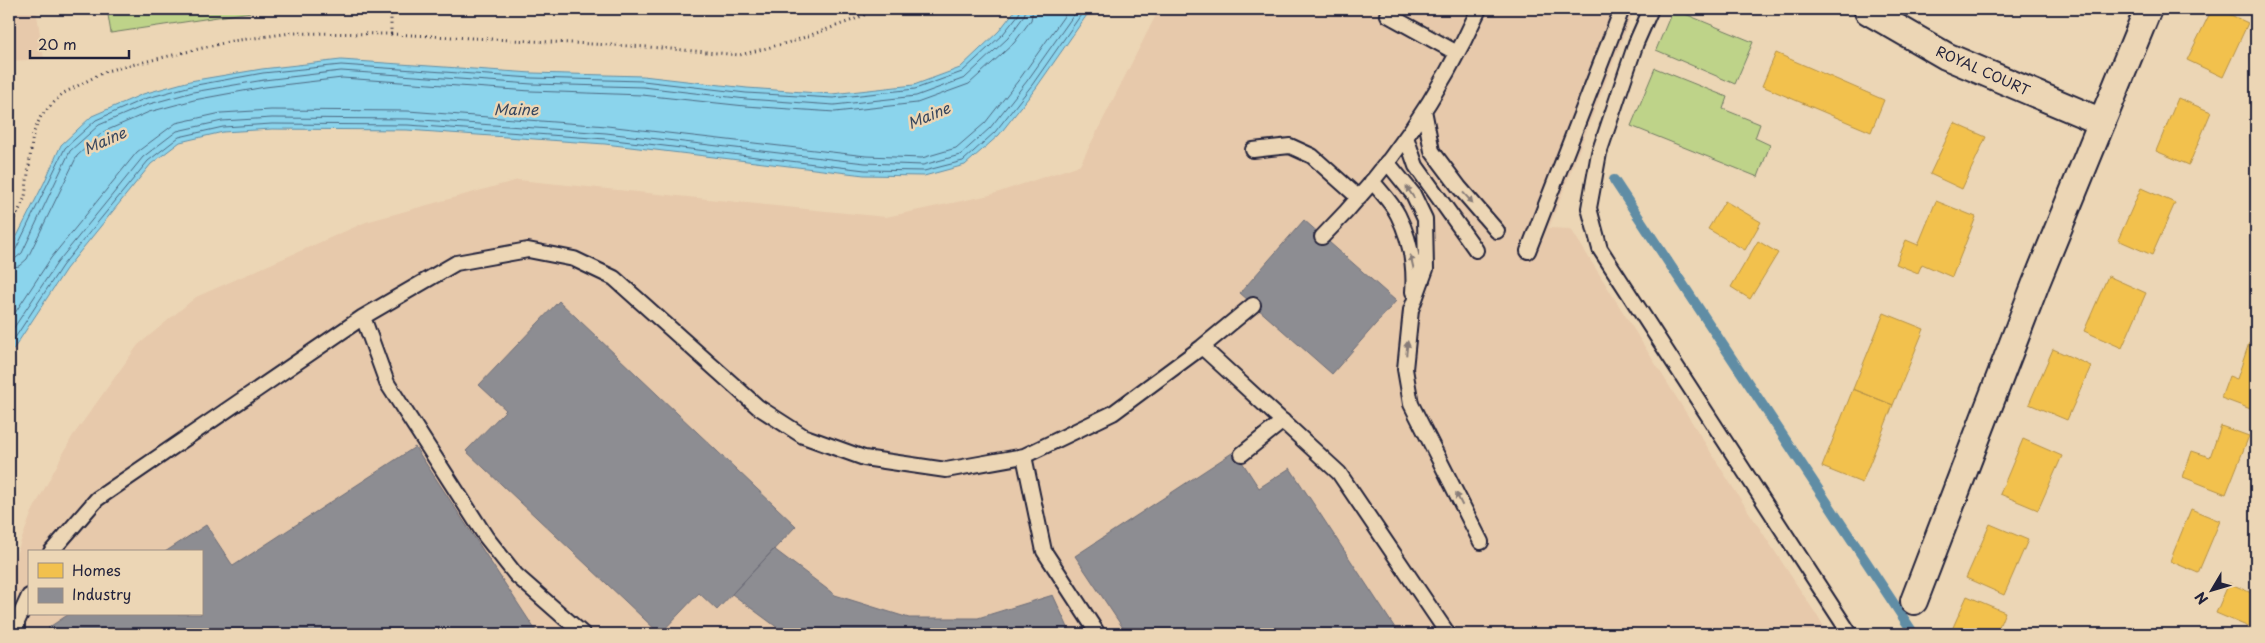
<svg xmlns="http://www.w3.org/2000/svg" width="2265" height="643" font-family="'Playpen Sans',sans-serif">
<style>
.built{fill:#e7c9ab;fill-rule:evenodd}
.green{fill:#bed389;stroke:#707a62}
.water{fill:#8bd4ec;stroke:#618da5}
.homes{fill:#f2c14e;stroke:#b49148}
.industry{fill:#8d8d92;stroke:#6d6d78}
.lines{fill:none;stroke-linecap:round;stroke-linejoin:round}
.shore{stroke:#4c6982;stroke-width:1}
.stream{stroke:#618da5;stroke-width:10}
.service-casing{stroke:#22223b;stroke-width:18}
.minor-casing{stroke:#22223b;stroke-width:30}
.path{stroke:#22223b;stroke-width:3;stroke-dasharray:1 4;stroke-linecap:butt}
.service{stroke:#ecd6b5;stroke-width:14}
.minor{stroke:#ecd6b5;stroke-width:26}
.oneway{fill:#877c78}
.labels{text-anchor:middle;stroke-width:5;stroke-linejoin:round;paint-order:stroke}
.street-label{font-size:14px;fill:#22223b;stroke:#ecd6b5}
.water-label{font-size:15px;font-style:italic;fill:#37465e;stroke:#ecd6b5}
</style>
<rect width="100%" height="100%" fill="#ecd6b5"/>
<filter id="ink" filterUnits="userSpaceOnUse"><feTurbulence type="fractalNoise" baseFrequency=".02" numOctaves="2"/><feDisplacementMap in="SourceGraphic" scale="10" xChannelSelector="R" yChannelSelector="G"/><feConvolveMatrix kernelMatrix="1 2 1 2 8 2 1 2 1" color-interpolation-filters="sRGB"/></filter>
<g filter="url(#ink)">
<path class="built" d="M9 9H36L44 59 9 61Z
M1159 9H1634L1549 228 1571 229 1730 483 1829 634H9V573L32 512 72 437 138 345 196 297 366 222 518 180 886 217 990 195 1080 165ZM29 552H201V614H29Z"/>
<path class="green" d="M107 9H271L111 33Z
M1673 9 1753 42 1735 84 1656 50Z
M1655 68 1727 97 1723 109 1760 124 1755 138 1770 145 1758 177 1631 126Z"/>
<path class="water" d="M1016 9H1091L1036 88 999 135 965 165 924 176 864 175 605 144 407 130 272 129 223 132 180 142 151 164 66 269 9 356V252L44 183 61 145 92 116 143 94 190 81 262 69 341 60 532 73 643 76 747 88 832 94 914 85 960 68 999 31Z"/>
<path class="homes" d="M2212 9H2218L2248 23 2223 77 2187 60Z
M1776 53 1884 100 1871 132 1762 86Z
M2178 98 2211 112 2189 165 2156 151Z
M1954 123 1986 137 1962 189 1930 174Z
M2141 188 2175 203 2152 255 2118 240Z
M1725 201 1761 222 1745 250 1708 229Z
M1936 201 1976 217 1952 277 1922 264 1918 273 1896 264 1906 240 1918 245Z
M1758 241 1778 253 1750 299 1731 287Z
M2108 276 2146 293 2122 348 2084 331Z
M1884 313 1924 329 1893 405 1853 389Z
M2249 343 2256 346V411L2221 398 2229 376 2237 379Z
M2053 349 2091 366 2067 420 2029 404Z
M1853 389 1893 405 1862 483 1822 467Z
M2221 426 2249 436 2226 494 2183 477 2192 451 2210 457Z
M2023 439 2062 456 2038 510 2000 494Z
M2191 509 2220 521 2198 573 2170 561Z
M1990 524 2028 540 2004 595 1966 578Z
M2229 583 2256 595V630L2216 613Z
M1967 596 2005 612 1996 634H1950Z"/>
<path class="industry" d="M1304 220 1396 301 1332 374 1240 293Z
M559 301 796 526 717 610 699 593 660 634 466 451 506 410 479 385Z
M415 447 538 634H53L48 628 69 614H201V552H165L206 525 233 566Z
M1235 451 1259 488 1290 468 1399 634H1127L1075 556Z
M774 549 835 595 909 618H978L1053 595 1071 634H786L732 594Z"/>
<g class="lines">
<path class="shore" d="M9 254 13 253 16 249 65 148 96 120 144 99 191 86 263 73 341 65 532 78 643 81 746 93 833 98 915 89 962 72 1003 34 1019 14 1020 9
M9 260 16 258 22 253 70 151 99 125 146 105 193 92 264 80 341 71 532 84 643 87 746 99 834 105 916 96 965 78 1008 38 1024 16 1026 9
M9 268 19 266 27 259 77 156 103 132 149 112 194 100 265 87 342 78 531 91 642 95 745 106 835 112 917 103 969 84 1014 43 1031 20 1033 9
M9 322 51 258 137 152 176 123 221 113 271 110 408 111 607 126 866 156 922 158 956 148 985 123 1021 77 1069 9
M9 335 57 263 143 157 177 131 222 121 272 118 408 119 606 133 865 163 923 165 960 155 990 128 1027 81 1078 9
M9 347 62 266 148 161 179 137 223 127 272 124 408 125 606 139 865 170 924 171 963 161 995 132 1032 85 1085 9"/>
<path class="stream" d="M1614 180 1914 634"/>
<defs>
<path id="service" d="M1651 9 1636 43 1599 153 1589 208 1600 249 1850 634
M1388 15 1457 53
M1424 110 1432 151 1459 187 1497 231
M1406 137 1416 166 1476 250
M1253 150 1290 146 1312 156 1359 198
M1387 162 1413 194 1425 219 1426 269 1411 310 1405 369 1411 404 1481 542
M1372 181C1381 192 1392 203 1398 215 1410 239 1415 266 1413 292
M1322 237C1388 171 1441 93 1479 9
M1528 251 1622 9
M363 317 387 383 486 537 516 575 583 634
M1202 347 1339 473 1448 634
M1242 454 1283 421
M1024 456 1044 551 1098 634
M51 552 97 499 363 317 456 263 528 250 574 259 614 278 758 407 803 436 864 458 946 470 1024 456 1113 413 1202 347 1253 305
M17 634V622L29 596"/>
<path id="minor" d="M1868 11 1946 56 2102 122
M1914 601 2036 283 2148 9"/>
</defs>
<use href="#service" class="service-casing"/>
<use href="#minor" class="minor-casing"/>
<path class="path" d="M391 34 649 47 740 55 794 41 853 20 877 9
M9 232 25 197 33 134 41 116 62 94 106 71 232 41 291 33 391 34V9"/>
<use href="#service" class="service"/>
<use href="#minor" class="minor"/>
</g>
<defs><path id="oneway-solid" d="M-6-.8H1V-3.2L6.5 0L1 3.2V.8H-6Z" transform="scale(1.25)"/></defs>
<g class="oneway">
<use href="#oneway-solid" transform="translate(1410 192) rotate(-124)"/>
<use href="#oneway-solid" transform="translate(1468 198) rotate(48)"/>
<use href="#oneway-solid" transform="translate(1412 262) rotate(-103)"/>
<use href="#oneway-solid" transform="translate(1407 348) rotate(-84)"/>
<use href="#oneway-solid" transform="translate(1459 499) rotate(-117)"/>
</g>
</g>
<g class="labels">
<g class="street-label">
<text transform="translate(1983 71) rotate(24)" y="5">ROYAL COURT</text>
</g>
<g class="water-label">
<text x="516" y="115">Maine</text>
<text transform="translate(929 116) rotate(-23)" y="5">Maine</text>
<text transform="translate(105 141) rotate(-24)" y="5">Maine</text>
</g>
</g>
<rect width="2265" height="643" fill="none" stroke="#ecd6b5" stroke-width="30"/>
<rect x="15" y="15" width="2235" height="613" fill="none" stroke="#22223b" stroke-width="2" filter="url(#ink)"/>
<rect x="28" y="550" width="175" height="65" fill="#ecd6b5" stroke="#9b8e84"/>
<rect x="38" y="563" width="25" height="15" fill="#f2c14e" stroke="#9b8e84"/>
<text x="72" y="576" font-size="15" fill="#22223b">Homes</text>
<rect x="38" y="588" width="25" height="15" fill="#8d8d92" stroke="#9b8e84"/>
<text x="72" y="600" font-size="15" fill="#22223b">Industry</text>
<g transform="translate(2212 590) rotate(232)" stroke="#ecd6b5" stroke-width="4" paint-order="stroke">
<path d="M0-4L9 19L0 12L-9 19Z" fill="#22223b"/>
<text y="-8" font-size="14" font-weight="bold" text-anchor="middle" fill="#22223b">N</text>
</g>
<path d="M30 50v8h99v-8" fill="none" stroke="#22223b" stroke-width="2.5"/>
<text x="38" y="50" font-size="15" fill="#22223b" stroke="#ecd6b5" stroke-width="4" paint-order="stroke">20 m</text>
</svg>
